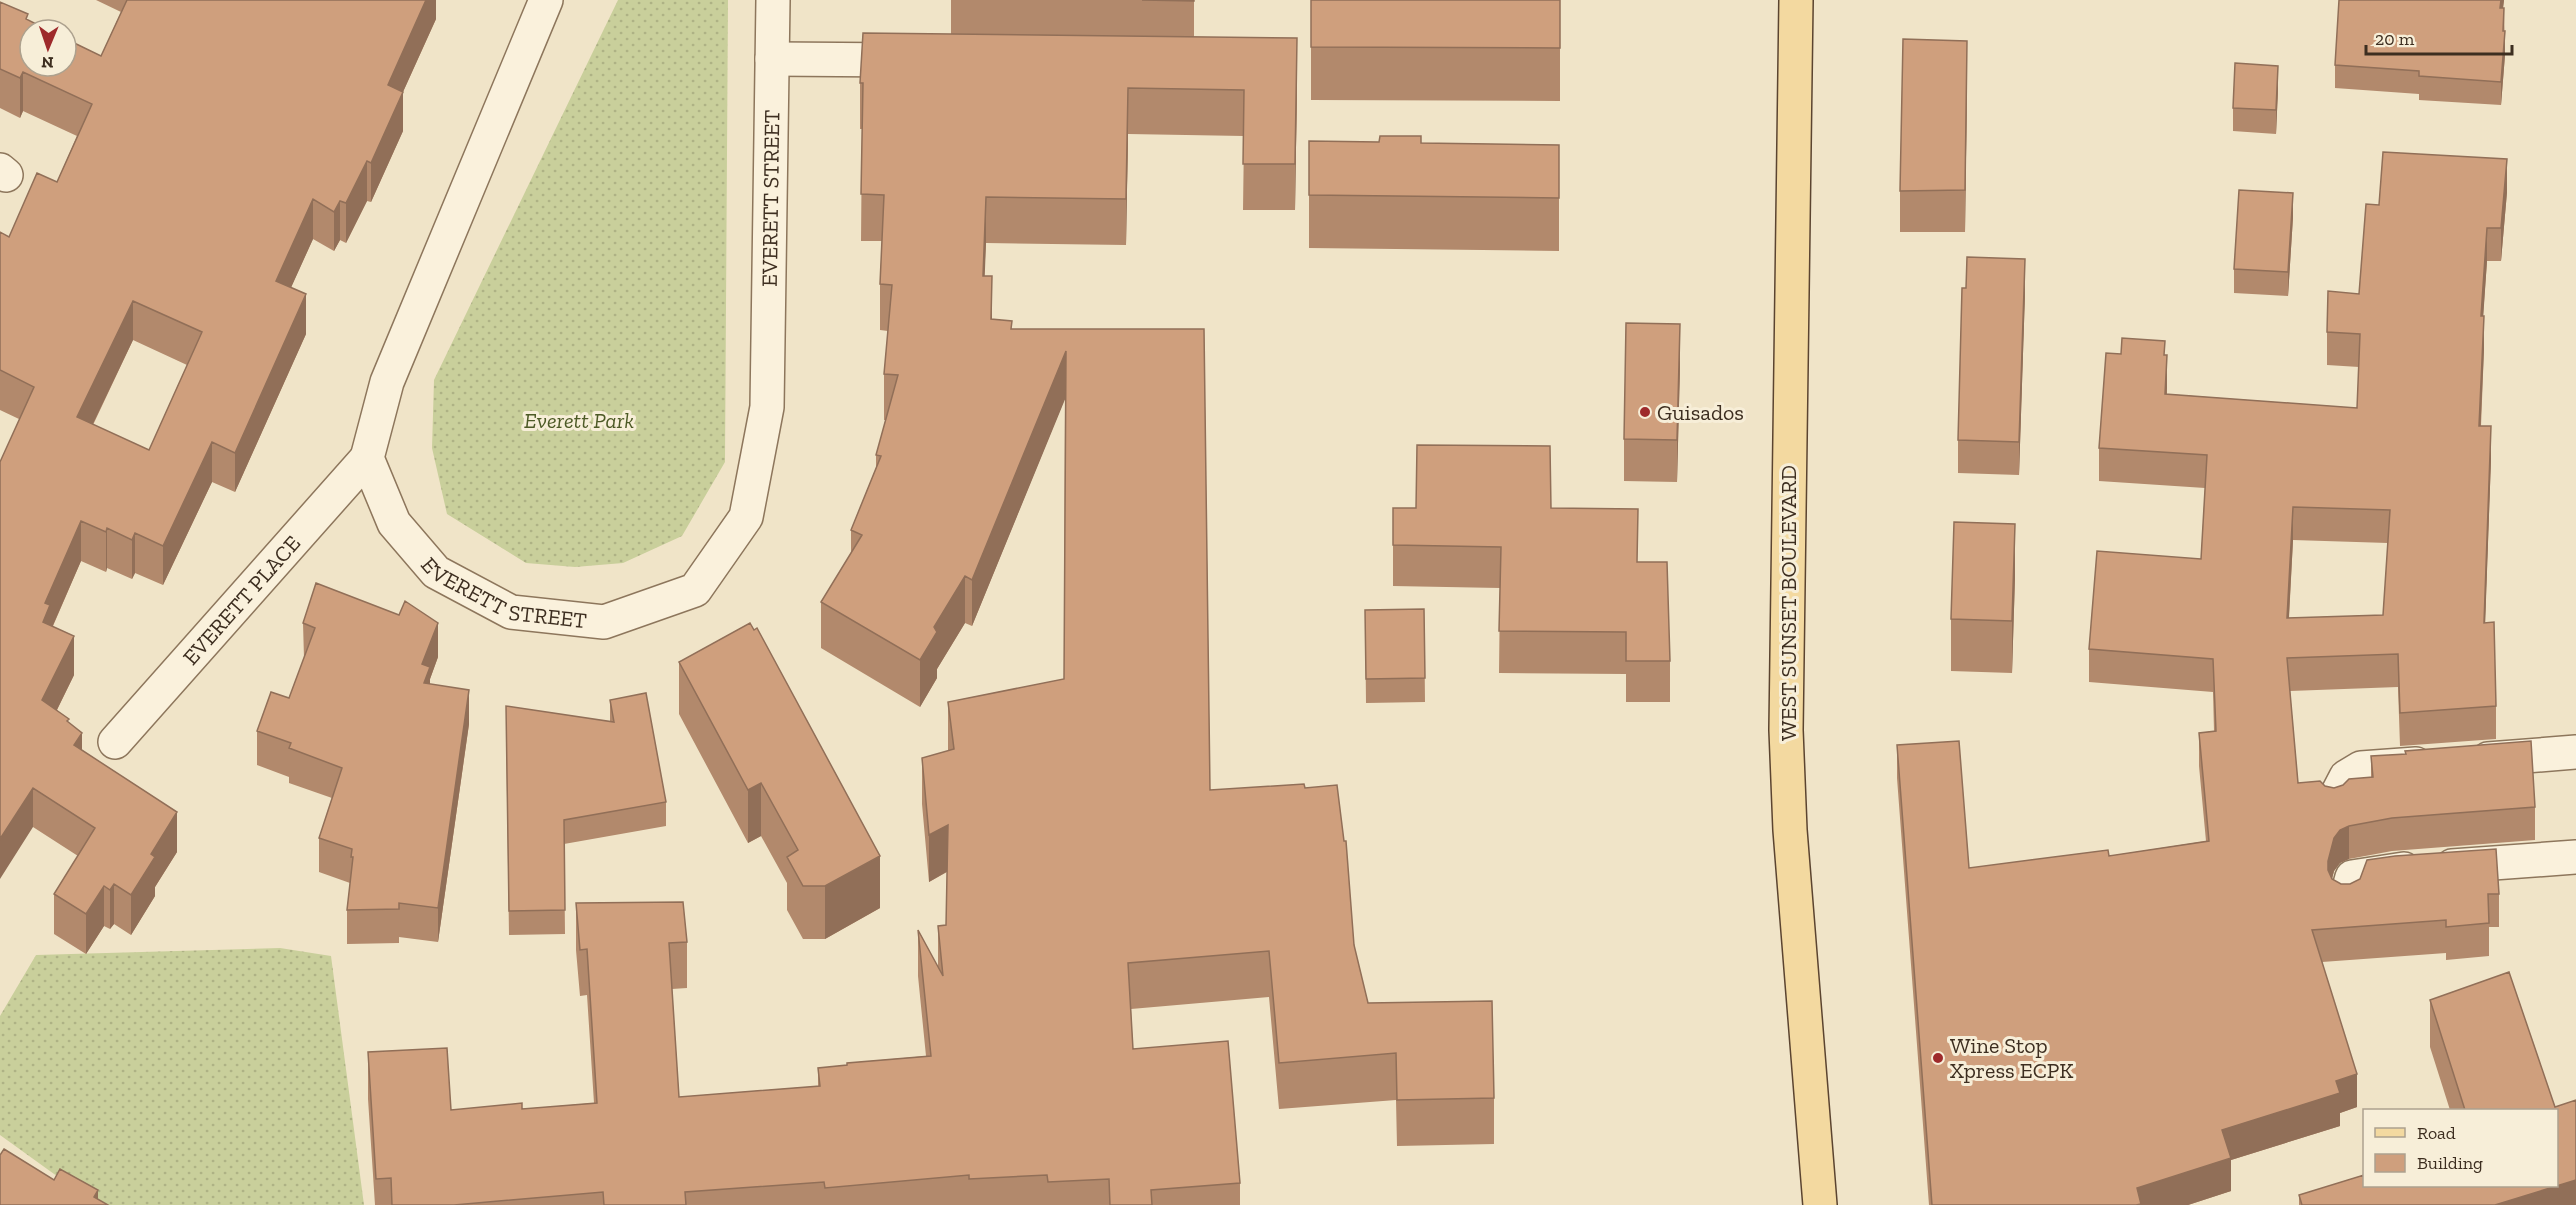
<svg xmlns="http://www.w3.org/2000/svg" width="2576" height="1205" font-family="'Zilla Slab',serif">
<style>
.grass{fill:url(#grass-dots)}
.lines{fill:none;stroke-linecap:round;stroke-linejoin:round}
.minor-casing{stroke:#8d765c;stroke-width:36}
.major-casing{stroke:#5b4430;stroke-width:36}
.minor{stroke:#faf1dc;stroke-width:33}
.major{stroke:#f3d9a0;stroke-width:33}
.wall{fill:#b2896c;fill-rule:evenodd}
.shaded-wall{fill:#916f58}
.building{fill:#cf9f7d;stroke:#916f58;stroke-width:1.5;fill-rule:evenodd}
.poi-dot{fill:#9e2a2b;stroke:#f7eed8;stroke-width:2}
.labels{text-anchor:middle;stroke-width:6;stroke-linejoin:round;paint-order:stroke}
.street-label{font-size:22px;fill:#3d2e20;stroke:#f7eed8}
.poi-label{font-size:22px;fill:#3d2e20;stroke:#f7eed8;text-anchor:start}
.park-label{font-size:22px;font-style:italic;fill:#4d5a26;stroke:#f7eed8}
</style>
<defs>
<pattern id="grass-dots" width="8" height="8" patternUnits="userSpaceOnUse" patternTransform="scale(1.5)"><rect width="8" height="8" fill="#c9cf9b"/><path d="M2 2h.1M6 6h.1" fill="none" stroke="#aeb285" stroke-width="1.8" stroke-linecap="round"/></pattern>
</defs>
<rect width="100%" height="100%" fill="#f0e4c8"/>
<path class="grass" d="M618 0H728L725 462 682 536 623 563 575 567 526 563 447 514 432 448 434 380Z
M280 948 331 956 364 1205H97L0 1135V1016L36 955Z"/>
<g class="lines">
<defs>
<g id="minor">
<path id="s1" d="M546 0 387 382 367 458 394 523 436 572 511 612 604 622 695 590 746 517 767 407 773 0"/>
<path d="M772 59 907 60"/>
<path d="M0 170 6 175"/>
<path id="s2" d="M115 742 367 458"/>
<path d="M2488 759 2576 752"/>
<path d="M2333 802 2346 777 2361 768 2416 764"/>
<path d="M2452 866 2576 857"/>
<path d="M2346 899 2352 877 2404 869"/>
</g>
<path id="major" d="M1796 0 1786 730 1790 830 1820 1205"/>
</defs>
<use href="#minor" class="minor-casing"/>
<use href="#major" class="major-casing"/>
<use href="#minor" class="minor"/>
<use href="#major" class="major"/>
</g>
<path class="wall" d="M96 0H436V19L403 92V131L371 202 367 201 346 243 340 240 334 251 313 239 291 287 306 334 235 492 212 482 163 585 135 573 132 579 107 568 106 572 81 561 53 626 74 675 57 710 69 723 82 750 177 852 155 887V896L131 935 114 924 110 929 104 926 86 954 54 934V894L78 856 33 827 19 419 0 410V232L9 237 57 182 77 136 23 111 20 118 0 108V2L28 20 101 56 121 12ZM133 340 187 365 149 450 93 425Z
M951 0H1194V37L1297 84 1295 210H1243L1244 136 1128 134 1126 245 986 243 984 276 992 319 1012 329H1204L1210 790 1305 788 1354 945 1368 1003 1494 1098V1144L1397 1146 1396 1100 1279 1109 1269 997 1131 1009 1133 1049 1240 1183V1205H375L368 1099V1052L451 1110 522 1109 594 1103 587 995 580 996 576 950V903L687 942V988L672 989 679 1097 818 1086V1068L847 1065V1063L926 1056 918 976V930L938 967V926L946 925 947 872 929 882 922 804V758L948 751V702L1064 679 1065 398 972 626 965 623 937 669V678L920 707 821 648V602L851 554V530L876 468V455L886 420H884V374L888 331 880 330V284L882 241H861L862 129H860V83L951 34Z
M1311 0H1560V101L1311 100Z
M2504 0 2503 8H2504L2505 55 2501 105 2419 100V94L2335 88V65Z
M1967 83 1965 232H1900V191Z
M2278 89 2276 134 2233 131V108Z
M1309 141 1559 145V251L1309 248Z
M2507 192 2501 261H2487L2483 316 2484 349 2481 426 2491 459 2485 623 2496 706V739L2400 746 2398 687 2290 691 2298 783 2334 788 2371 777V756L2535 807V840L2392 851 2349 859 2340 863 2334 871 2332 879 2341 884 2499 894V927H2489V956L2446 960V953L2322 962 2357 1107 2340 1113V1126L2231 1160V1191L2188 1205H1929L1897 778V745L1969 868 2109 856 2206 841 2199 766V733L2214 731 2213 692 2089 682V649L2201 559 2205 488 2099 481V448L2121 354 2165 355 2167 394 2357 408 2359 367 2327 365V332L2359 294 2379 205ZM2293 540 2388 543 2383 615 2289 618Z
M2293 217 2288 296 2234 293V269Z
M2025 293 2019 475 1958 473V440Z
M1680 366 1677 482 1624 481V439Z
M1393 508H1551L1638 562 1670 661V702H1626V674L1499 673 1500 588 1393 586Z
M2015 577 2012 673 1951 671V619Z
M1424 609 1425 702 1366 703 1365 610Z
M303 623 438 657 430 679V684L469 724 438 942 399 937V943L347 944V910L350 883 319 872V838L332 798 289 783V777L257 765V731L289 698 304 658Z
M679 662 880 908 825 939H803L787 910V883L761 836 748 843 679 714Z
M610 700 666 802V826L564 844 565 934 509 935 506 729 610 722Z
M2509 972 2555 1107 2576 1100V1205H2299V1195L2364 1175V1185H2556V1110H2450L2430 1047V1000Z"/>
<path class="shaded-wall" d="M426 0H436V19L388 125V85Z
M2501 0H2504L2500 32V8Z
M2505 31V55L2501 105V82Z
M1297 38V84L1295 210V164Z
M1967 41V83L1965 232V190Z
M2278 66V89L2276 134V110Z
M23 72V111L20 118V78Z
M1128 88V134L1126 245V199Z
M403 92V131L371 202V163Z
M2507 159V192L2501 261V228Z
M367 161V201L346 243V203Z
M2293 193V217L2288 296V272Z
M986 197V243L983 322V276Z
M313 199V239L276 321V281Z
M340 201V240L334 251V212Z
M2487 228V261L2481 349V316Z
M2025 259V293L2019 475V442Z
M992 276V322L991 319Z
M306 294V334L235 492V453Z
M133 301V340L77 457V417Z
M2484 316V349L2479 459V426Z
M1680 324V366L1677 482V440Z
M1066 351V397L972 626V580Z
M2167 355V388L2165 427V394Z
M2491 426V459L2484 656V623Z
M212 442V482L163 585V546Z
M2293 507V540L2287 651V618Z
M81 521V561L50 632 43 622 45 603Z
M2015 524V577L2012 673V621Z
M107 528V568L106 572V532Z
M135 533V573L132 579V540Z
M965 576V623L937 669V678L920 707V660L934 627Z
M438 623V657L430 679V702L424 717 422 664Z
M74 636V675L42 740V700Z
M469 690V724L438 942V908Z
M82 733V773L74 745Z
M761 783V836L748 843V790Z
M33 788V827L0 879V839Z
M177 812V852L155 887V896L131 935V895L151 854Z
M948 825V871L929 882V835Z
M2349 826V859L2340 863 2334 871 2328 894V861L2334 838 2340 830Z
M880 856V908L825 939V886Z
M114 884V924L110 929V890Z
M104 886V926L86 954V914Z
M2357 1074V1107L2340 1113V1126L2231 1160V1191L2188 1205H2136L2137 1188 2222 1130 2336 1081Z
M2576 1180V1205H2495Z
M98 1190V1205L94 1197Z"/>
<path class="building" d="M127 0H426L388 85 403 92 371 163 367 161 346 203 340 201 334 212 313 199 276 281 306 294 235 453 212 442 163 546 135 533 132 540 107 528 106 532 81 521 45 603 50 605 43 622 74 636 42 700 69 719 67 721 82 733 74 745 177 812 151 854 155 857 131 895 114 884 110 890 104 886 86 914 54 894 95 828 33 788 0 839V462L34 387 0 370V232L9 237 37 173 57 182 92 104 23 72 20 78 0 69V2L28 14 26 19 48 30H30V66H66V39L101 56ZM133 301 202 332 149 450 77 417Z
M1142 0H1194V1Z
M1311 0H1560V48L1311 47Z
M2339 0H2501L2500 8H2504L2503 31H2505L2501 82 2419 76V71L2335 65Z
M863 33 1297 38 1295 164H1243L1244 90 1128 88 1126 199 986 197 983 276H992L991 319 1012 321 1011 329H1204L1210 790 1304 784 1305 788 1337 785 1344 841H1346L1354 945 1368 1003 1492 1001 1494 1098 1397 1100 1396 1053 1279 1063 1269 951 1128 963 1133 1049 1228 1041 1240 1183 1151 1190 1152 1205H1110L1109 1179 1048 1182 1047 1175 969 1179V1175L825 1188 824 1182 685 1192 686 1205H604L603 1192 454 1205H392L391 1178 376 1179 368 1052 447 1048 451 1110 522 1103V1109L597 1103 587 949 580 950 576 903 683 902 687 942 669 943 679 1097 820 1086 818 1068 847 1065V1063L931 1056 918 930 943 976 938 926 946 925 948 825 929 835 922 758 954 749 948 702 1064 679 1066 351 972 580 965 576 934 627 937 632 920 660 821 602 862 535 851 530 881 456 876 455 898 375 884 374 892 285 880 284 884 195 861 194 863 83H860Z
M1903 39 1967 41 1965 190 1900 191Z
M2235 63 2278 66 2276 110 2233 108Z
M1380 136H1421V143L1559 145V198L1309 195V141L1379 142Z
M2383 152 2507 159 2501 228H2487L2481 316H2484L2479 426H2491L2484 623 2494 622 2496 706 2400 713 2398 654 2287 658 2298 783 2320 781 2325 786 2334 788 2343 785 2349 779 2373 777 2371 756 2406 754 2405 751 2531 741 2535 807 2392 818 2349 826 2340 830 2334 838 2328 861V870L2332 879 2341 884H2350L2360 879 2367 860 2395 856 2496 849 2499 894H2488L2489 923 2446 927V920L2312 930 2357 1074 2336 1081 2340 1093 2222 1130 2231 1158 2137 1188 2141 1204 2136 1205H1932L1897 745 1959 741 1969 868 2108 850 2109 856 2209 841 2199 733 2216 731 2213 659 2089 649 2097 551 2201 559 2207 455 2099 448 2106 353 2121 354 2122 338 2165 341 2164 355H2167L2165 394 2357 408 2360 334 2327 332 2328 291 2359 294 2366 204 2379 205ZM2293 507 2390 510 2383 615 2287 618Z
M2239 190 2293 193 2288 272 2234 269Z
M1967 257 2025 259 2019 442 1958 440 1962 288H1966Z
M1626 323 1680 324 1677 440 1624 439Z
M1417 445 1550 446 1551 508 1638 509 1637 562H1667L1670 661H1626V632L1499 631 1501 547 1393 545V508H1416Z
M1954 522 2015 524 2012 621 1951 619Z
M316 583 399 615 405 601 438 623 422 664 430 667 424 683 469 690 438 908 399 903V909L347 910 353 857H351L352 849 319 838 342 768 289 748 291 743 257 731 271 692 289 698 315 628 303 623Z
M1424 609 1425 678 1366 679 1365 610Z
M750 623 754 630 757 628 880 856 825 886H803L787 857 798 850 761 783 748 790 679 662Z
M646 693 666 802 564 820 565 910 509 911 506 706 614 722 610 700Z
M2509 972 2555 1107 2576 1100V1180L2495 1205H2302L2299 1195 2364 1175V1185H2556V1110H2465L2430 1000Z
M4 1149 54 1180 60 1169 98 1190 94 1197 108 1205H0V1155Z"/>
<g class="poi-dot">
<circle cx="1645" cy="412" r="6"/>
<circle cx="1938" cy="1058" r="6"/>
</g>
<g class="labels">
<g class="street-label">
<text dy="8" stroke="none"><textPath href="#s1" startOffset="1312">EVERETT STREET</textPath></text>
<text dy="8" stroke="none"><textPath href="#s1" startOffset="700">EVERETT STREET</textPath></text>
<text dy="8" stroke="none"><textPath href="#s2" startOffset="190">EVERETT PLACE</textPath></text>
<text transform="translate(1788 603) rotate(-90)" y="8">WEST SUNSET BOULEVARD</text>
</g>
<g class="poi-label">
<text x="1657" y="420">Guisados</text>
<text x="1950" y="1053">Wine Stop<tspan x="1950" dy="25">Xpress ECPK</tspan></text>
</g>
<g class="park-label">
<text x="579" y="428">Everett Park</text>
</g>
</g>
<rect x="2363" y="1109" width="195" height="78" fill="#f7eed8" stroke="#ada18e" stroke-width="1.5"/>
<rect x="2375" y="1128" width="30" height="9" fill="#f3d9a0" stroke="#ada18e" stroke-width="1.5"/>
<text x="2417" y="1139" font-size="18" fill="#3d2e20">Road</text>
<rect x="2375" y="1154" width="30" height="18" fill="#cf9f7d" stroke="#ada18e" stroke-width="1.5"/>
<text x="2417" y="1169" font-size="18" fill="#3d2e20">Building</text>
<g transform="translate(48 48) rotate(182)"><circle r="28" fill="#f7eed8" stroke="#ada18e" stroke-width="1.5"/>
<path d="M0-4.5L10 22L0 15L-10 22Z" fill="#9e2a2b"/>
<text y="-9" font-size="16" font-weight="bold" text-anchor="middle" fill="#3d2e20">N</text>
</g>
<path d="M2366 45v9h146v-9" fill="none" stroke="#3d2e20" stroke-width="3"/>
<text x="2375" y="45" font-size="18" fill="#3d2e20" stroke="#f7eed8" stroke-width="4.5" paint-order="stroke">20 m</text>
</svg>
